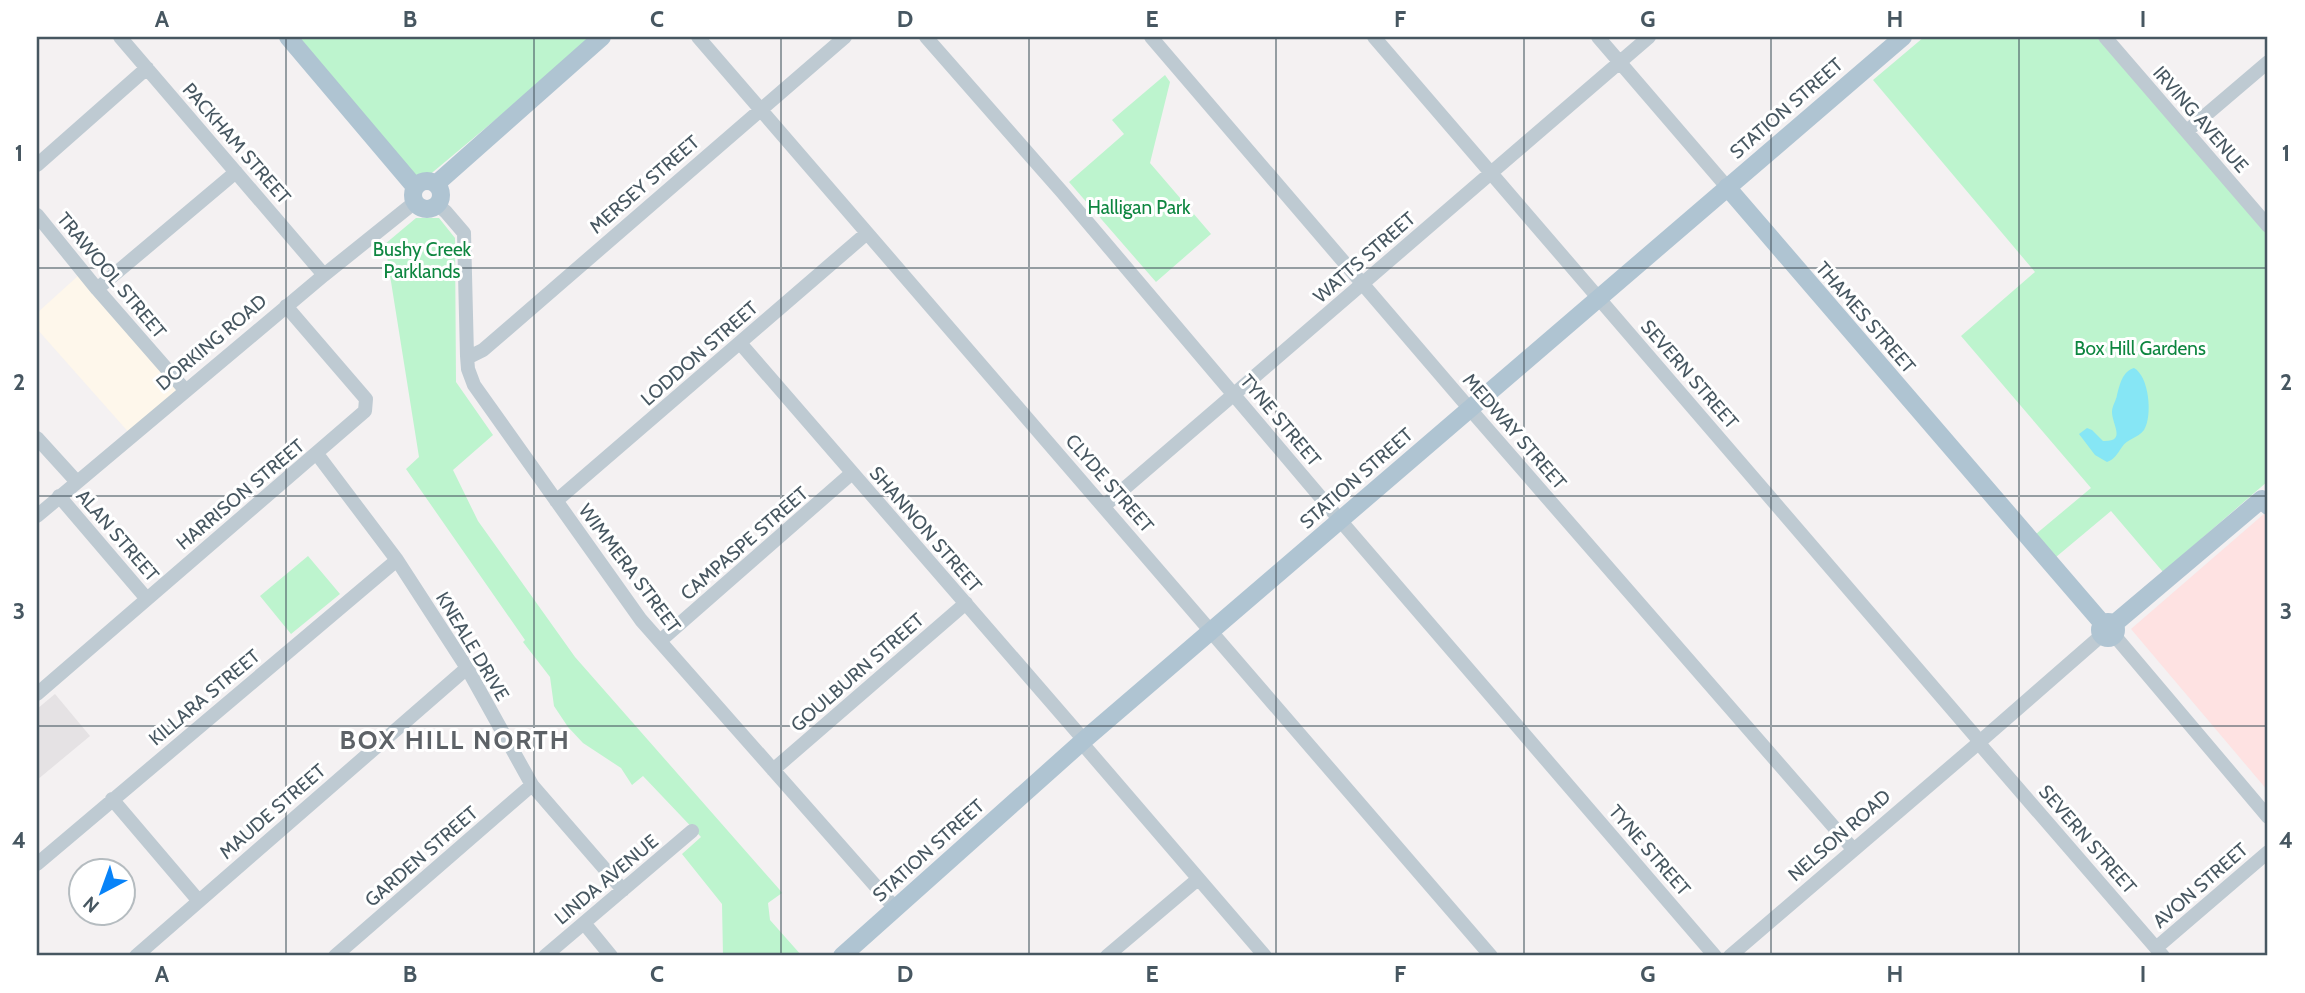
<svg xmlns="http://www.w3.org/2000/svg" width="2305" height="993" font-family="Cabin,sans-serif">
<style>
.commercial{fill:#fef7eb}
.education{fill:#e5e2e4}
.medical{fill:#fee2e2}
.green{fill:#bdf4ce}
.water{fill:#86e6f5}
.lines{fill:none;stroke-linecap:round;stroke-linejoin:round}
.minor{stroke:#becad2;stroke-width:14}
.major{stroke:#afc4d2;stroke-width:18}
.grid{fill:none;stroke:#475761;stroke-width:2;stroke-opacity:0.55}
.labels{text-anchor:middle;stroke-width:6;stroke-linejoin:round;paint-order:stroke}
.street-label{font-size:19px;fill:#475761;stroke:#fff}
.park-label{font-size:19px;fill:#0e8640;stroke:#fff}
.district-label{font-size:26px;font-weight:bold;letter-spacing:2px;fill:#5d6267;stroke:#fff}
.neatline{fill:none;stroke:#475761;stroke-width:2.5}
.grid-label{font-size:23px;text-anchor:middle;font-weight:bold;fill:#475761}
</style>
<rect width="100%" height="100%" fill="#f4f1f2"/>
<path class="commercial" d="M80 274 182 391 131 435 37 329V313Z"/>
<path class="education" d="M55 694 90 736 37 780V709Z"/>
<path class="medical" d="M2265 513 2268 517V791L2131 629Z"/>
<path class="green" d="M297 37H594L421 182Z
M1924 37H2097L2268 234V363L2267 365 2268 367V481L2163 572 2111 511 2056 557 2036 534 2091 488 1961 336 2035 272 1873 80Z
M1165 75 1170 82 1150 163 1211 234 1156 282 1069 182 1124 134 1112 120Z
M416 218H439L455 238 456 382 493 435 453 470 478 521 575 657 779 889 782 893 768 903 770 920 802 956H723L722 904 682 854 701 837 643 776 632 785 621 768 583 743 568 727 554 706 550 677 523 642 525 640 406 469 419 457 385 244Z
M308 556 340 594 291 634 260 596Z"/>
<path class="water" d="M2134 368C2149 376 2153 416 2144 430 2138 438 2127 439 2122 447 2117 454 2115 459 2107 462L2095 455 2079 434 2087 428 2092 430 2103 441C2127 442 2112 425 2112 412 2112 406 2116 401 2117 395 2120 384 2122 372 2134 368Z"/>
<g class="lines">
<path class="minor" d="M120 37 324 275
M698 37 1491 956
M926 37 1062 192 1339 519 1715 956
M1151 37 1469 408 1853 849
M1374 37 1976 737
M1598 37 1727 187
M2105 37 2268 226
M2187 131 2268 62
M37 165 147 68
M438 205 446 212 464 233 467 356 468 369 474 385 641 620 895 908
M37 215 97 289 186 391
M97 289 236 172
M740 343 1084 740
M467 356H471L483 350 845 37
M37 438 77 482
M317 454 397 560 467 668 532 785 623 890
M59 496 147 599
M556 501 867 233
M1104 506 1649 37
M37 516 324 275 415 202
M2114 635 2268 817
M660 641 852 473
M37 694 365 411 366 399 286 306
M1984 738 2102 635
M1081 742 1265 956
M1983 748 2163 956
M773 770 966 603
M112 799 198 900
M37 864 397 560
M584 923 611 956
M2156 948 2268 852
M136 956 467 668
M335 956 532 785
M545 956 692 831
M1107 956 1198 879
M1730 956 1975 746"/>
<path class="major" d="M288 37 415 187
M413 195a14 14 0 1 1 28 0a14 14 0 1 1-28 0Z
M436 184 602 37
M1727 187 2103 624
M2100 630a8 8 0 1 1 16 0a8 8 0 1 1-16 0Z
M2114 624 2262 499 2268 506
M842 956 1084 740 1903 37"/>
</g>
<path class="grid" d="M286 37V956M534 37V956M781 37V956M1029 37V956M1276 37V956M1524 37V956M1771 37V956M2019 37V956M37 268H2268M37 496H2268M37 726H2268"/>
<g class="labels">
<g class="street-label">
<text transform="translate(1786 108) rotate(-41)" y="7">STATION STREET</text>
<text transform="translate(2201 119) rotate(49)" y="7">IRVING AVENUE</text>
<text transform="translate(237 143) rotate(49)" y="7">PACKHAM STREET</text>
<text transform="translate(644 184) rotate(-41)" y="7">MERSEY STREET</text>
<text transform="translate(1364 257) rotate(-41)" y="7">WATTS STREET</text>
<text transform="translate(112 275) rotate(50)" y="7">TRAWOOL STREET</text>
<text transform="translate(1866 317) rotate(49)" y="7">THAMES STREET</text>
<text transform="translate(211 342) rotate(-40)" y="7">DORKING ROAD</text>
<text transform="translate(699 353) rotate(-41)" y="7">LODDON STREET</text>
<text transform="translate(1690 374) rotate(49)" y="7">SEVERN STREET</text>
<text transform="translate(1281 420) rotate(50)" y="7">TYNE STREET</text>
<text transform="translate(1515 431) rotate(49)" y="7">MEDWAY STREET</text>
<text transform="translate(1356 478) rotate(-41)" y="7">STATION STREET</text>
<text transform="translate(1110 483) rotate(49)" y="7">CLYDE STREET</text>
<text transform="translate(240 494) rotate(-40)" y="7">HARRISON STREET</text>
<text transform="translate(926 529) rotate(49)" y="7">SHANNON STREET</text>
<text transform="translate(118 535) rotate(49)" y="7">ALAN STREET</text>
<text transform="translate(744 543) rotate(-41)" y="7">CAMPASPE STREET</text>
<text transform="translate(630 568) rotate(53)" y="7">WIMMERA STREET</text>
<text transform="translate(473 646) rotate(59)" y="7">KNEALE DRIVE</text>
<text transform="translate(857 672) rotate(-41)" y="7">GOULBURN STREET</text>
<text transform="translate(204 697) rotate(-40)" y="7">KILLARA STREET</text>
<text transform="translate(272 811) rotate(-41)" y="7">MAUDE STREET</text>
<text transform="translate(1839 835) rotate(-41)" y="7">NELSON ROAD</text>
<text transform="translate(2088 839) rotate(49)" y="7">SEVERN STREET</text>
<text transform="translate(928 850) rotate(-42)" y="7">STATION STREET</text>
<text transform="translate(1650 850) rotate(49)" y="7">TYNE STREET</text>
<text transform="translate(421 856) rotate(-41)" y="7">GARDEN STREET</text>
<text transform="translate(606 879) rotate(-40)" y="7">LINDA AVENUE</text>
<text transform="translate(2200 885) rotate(-41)" y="7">AVON STREET</text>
</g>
<g class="park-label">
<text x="1139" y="214">Halligan Park</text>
<text x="422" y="256">Bushy Creek<tspan x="422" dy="22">Parklands</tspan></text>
<text x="2140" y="355">Box Hill Gardens</text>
</g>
<g class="district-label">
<text x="455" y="749">BOX HILL NORTH</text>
</g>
</g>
<rect width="2305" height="993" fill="none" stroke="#ffffff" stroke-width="77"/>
<g transform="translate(102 892) rotate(221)"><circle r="33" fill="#ffffff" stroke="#b5bcc0" stroke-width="2"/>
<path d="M0-5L12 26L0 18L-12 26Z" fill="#0883f8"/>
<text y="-10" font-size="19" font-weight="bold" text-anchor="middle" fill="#475761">N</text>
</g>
<rect x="38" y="38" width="2228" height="916" class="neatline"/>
<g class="grid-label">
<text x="162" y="27">A</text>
<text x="410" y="27">B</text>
<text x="657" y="27">C</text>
<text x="905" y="27">D</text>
<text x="1152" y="27">E</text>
<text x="1400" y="27">F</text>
<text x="1648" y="27">G</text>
<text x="1895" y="27">H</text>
<text x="2143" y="27">I</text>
<text x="19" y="161">1</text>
<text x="2286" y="161">1</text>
<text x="19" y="390">2</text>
<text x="2286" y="390">2</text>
<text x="19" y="619">3</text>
<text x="2286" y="619">3</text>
<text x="19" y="848">4</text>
<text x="2286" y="848">4</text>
<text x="162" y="982">A</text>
<text x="410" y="982">B</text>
<text x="657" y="982">C</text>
<text x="905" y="982">D</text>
<text x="1152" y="982">E</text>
<text x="1400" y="982">F</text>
<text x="1648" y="982">G</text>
<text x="1895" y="982">H</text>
<text x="2143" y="982">I</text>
</g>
</svg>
